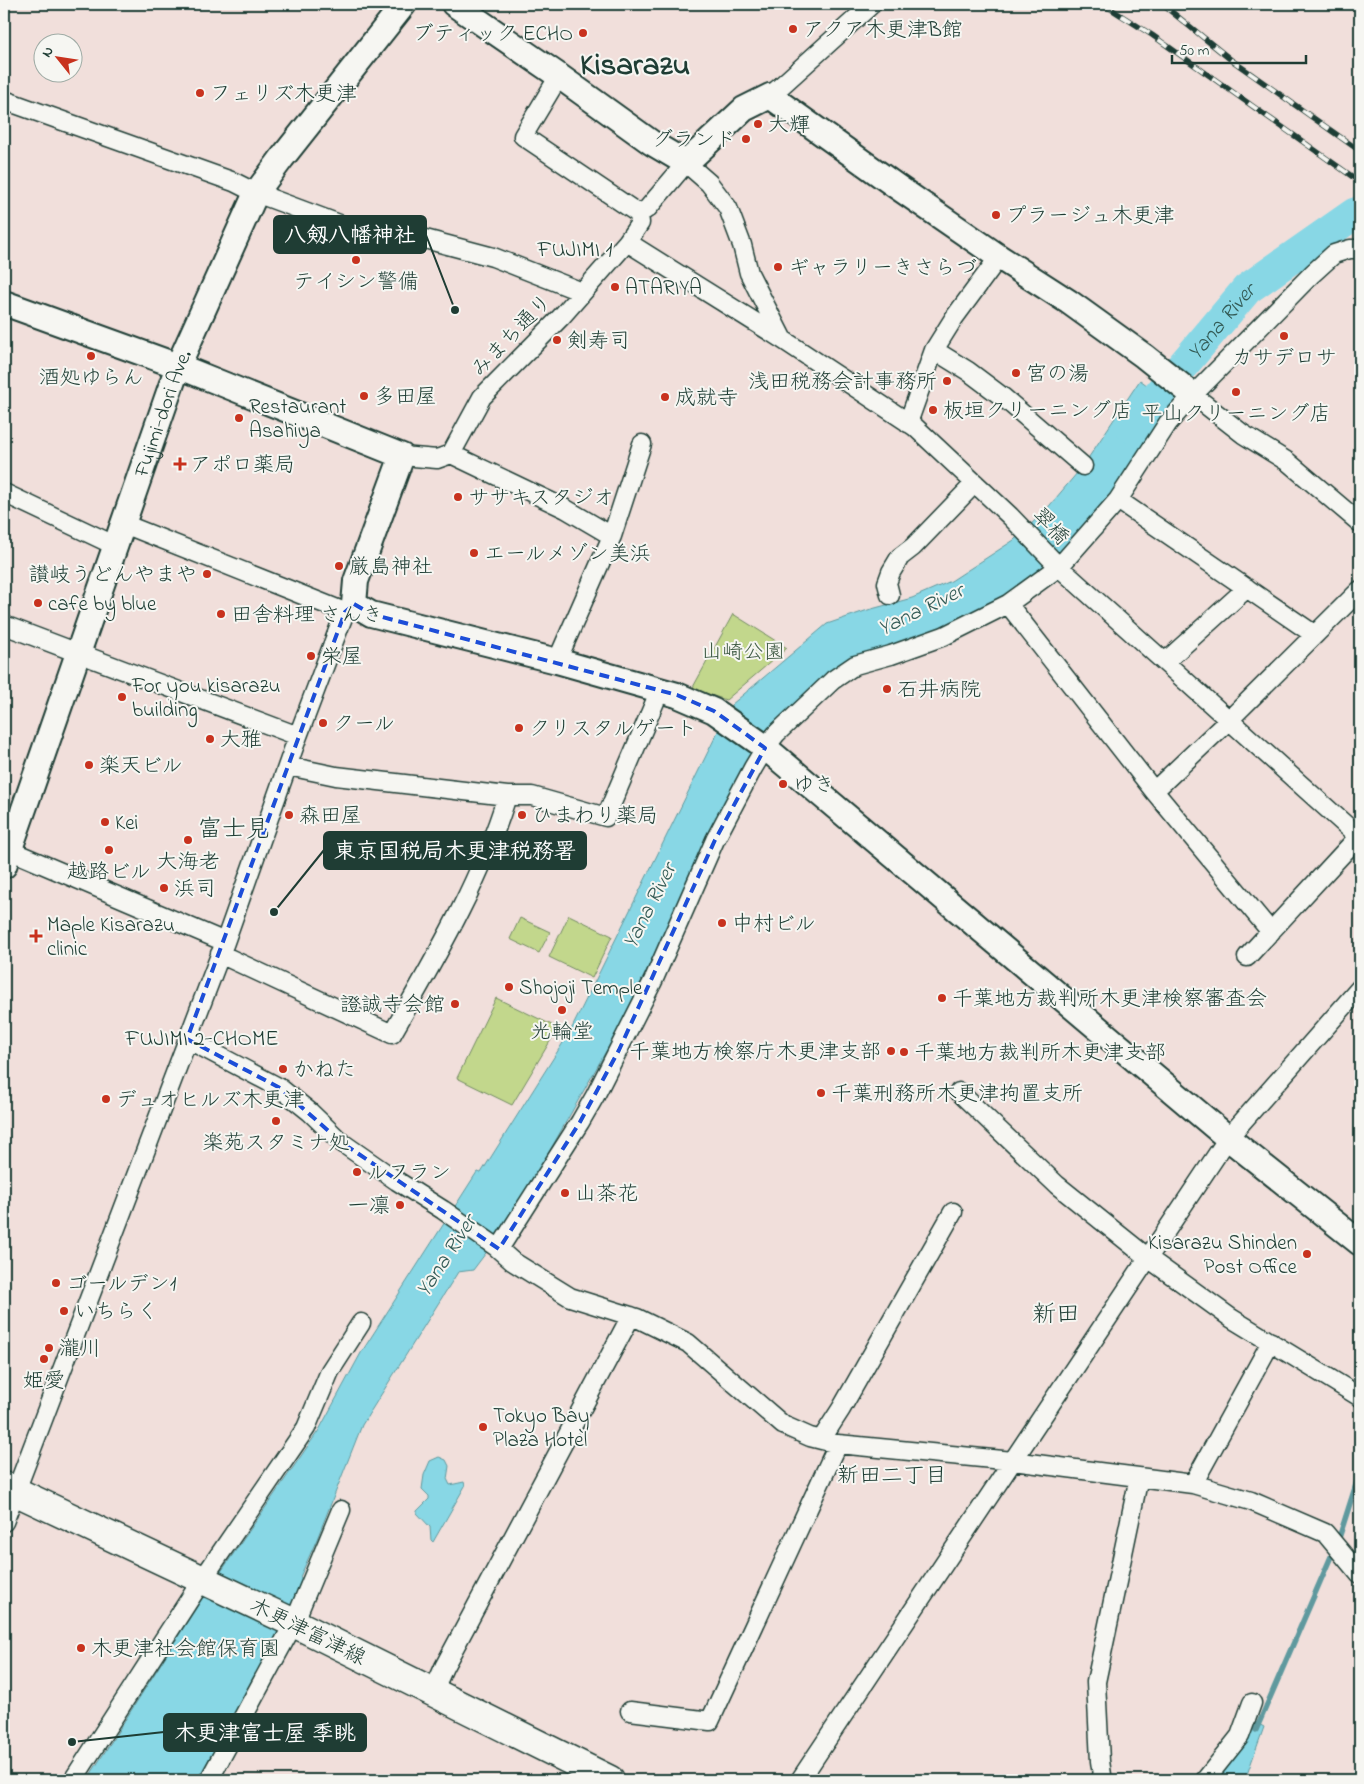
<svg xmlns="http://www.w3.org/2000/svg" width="1364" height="1784" font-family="'Indie Flower','Klee One',sans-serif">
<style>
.green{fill:#c2d78c;stroke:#708a60}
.water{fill:#88d7e5;stroke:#5e999e}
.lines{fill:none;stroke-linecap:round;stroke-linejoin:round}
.stream{stroke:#5e999e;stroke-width:5.5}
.river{stroke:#88d7e5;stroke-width:32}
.street-casing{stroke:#1f3d34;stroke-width:21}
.secondary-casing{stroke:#1f3d34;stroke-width:28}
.primary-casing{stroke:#1f3d34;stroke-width:31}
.street{stroke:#f6f6f2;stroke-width:18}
.secondary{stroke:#f6f6f2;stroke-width:24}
.primary{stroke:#f6f6f2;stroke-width:28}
.rail-casing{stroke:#1f3d34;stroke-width:5.5}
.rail{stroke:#f6f6f2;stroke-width:4;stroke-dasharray:11;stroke-linecap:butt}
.marked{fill:none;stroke:#1d4ed8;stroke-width:4;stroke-dasharray:10 6;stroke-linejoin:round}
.poi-dot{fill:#c8321e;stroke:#f6f6f2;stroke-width:2}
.labels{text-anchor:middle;stroke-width:4;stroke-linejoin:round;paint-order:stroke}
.poi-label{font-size:21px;fill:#1f3d34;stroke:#f6f6f2;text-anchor:start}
.street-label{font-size:21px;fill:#1f3d34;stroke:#f6f6f2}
.park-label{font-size:21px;fill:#405c46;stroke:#f6f6f2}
.neighbourhood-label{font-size:22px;fill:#1f3d34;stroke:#f6f6f2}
.water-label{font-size:22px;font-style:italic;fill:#345c57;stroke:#f6f6f2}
.quarter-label{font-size:24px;fill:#1f3d34;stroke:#f6f6f2}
.town-label{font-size:31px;font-weight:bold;fill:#1f3d34;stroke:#f6f6f2}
.leader{fill:none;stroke:#1f3d34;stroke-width:2}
.callout-dot{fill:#1f3d34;stroke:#f6f6f2;stroke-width:2}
.callout{fill:#1f3d34;stroke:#1f3d34;stroke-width:2}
.callout-label{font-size:22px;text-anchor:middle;font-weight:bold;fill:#fff}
</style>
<rect width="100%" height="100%" fill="#f1dfdb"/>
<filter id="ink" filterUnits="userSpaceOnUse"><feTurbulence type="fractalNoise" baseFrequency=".02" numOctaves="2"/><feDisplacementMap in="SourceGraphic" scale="10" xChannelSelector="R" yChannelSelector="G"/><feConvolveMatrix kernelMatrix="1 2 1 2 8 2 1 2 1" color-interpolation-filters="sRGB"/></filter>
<g filter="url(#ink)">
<path class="green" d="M733 614 787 648 726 700 692 689Z
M569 915 612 936 592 978 549 957Z
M520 918 550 932 539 953 510 939Z
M496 998 558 1028 512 1105 457 1078Z"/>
<path class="water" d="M1140 380 1173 404 1113 496 1061 554 1008 595 939 630 854 658 827 674 766 730 748 759 618 1030 540 1168 541 1171 498 1237 473 1270 458 1272 362 1425 317 1539 300 1577 305 1580 275 1643 197 1780H87L200 1602 319 1430 361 1353 477 1172 481 1173 571 1030 731 705 827 624 868 610 912 598 951 581 1014 540 1045 511 1083 466Z
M439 1457 446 1460 449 1466 447 1479 450 1485 464 1482 465 1486 433 1542 431 1540 430 1527 417 1513V1511L429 1499V1496L422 1489 424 1475 430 1461Z
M1255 1722 1264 1727 1245 1780H1214Z"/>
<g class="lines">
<path class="stream" d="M1256 1730 1339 1538 1360 1472"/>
<path class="river" id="s1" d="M1131 427 1247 289 1354 214 1360 212"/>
<defs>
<path id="street" d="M559 76 523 136 639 214
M770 96 872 4
M4 100 234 182 256 193 358 231 425 239 493 257 582 292
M639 214 648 208 686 163 709 183 728 208 742 245 749 273 782 338
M627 242 782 339 915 427 1010 516 1059 567 1360 838
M934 350 968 371 1004 398 1083 466
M1193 395 1243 434 1288 462 1360 523
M908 423 934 350 954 318 999 257
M451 454 566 509 612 536
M402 456 437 459 451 454 482 397 561 317 627 242 640 223 639 214
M4 493 116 546
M1118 500 1315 635
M124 524 345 612
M890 595 887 583 891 572 900 557 913 547 975 483
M1008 604 1154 791 1271 932
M4 625 298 736
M557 661 612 536 642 444
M1165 662 1247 588
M288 766 336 776 507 796H532L606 817 660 690
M1154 791 1229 720 1360 590
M9 850 225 942
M220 954 392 1034C436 957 481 881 507 796
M1247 957 1360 835
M187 1039 280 1088 310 1112 341 1142 397 1181 443 1210 495 1246 512 1261 570 1297 637 1318 688 1343 783 1425 810 1437 838 1444 1013 1461 1193 1484 1251 1501 1325 1533 1360 1575
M959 1092 1057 1185 1148 1258 1231 1318 1360 1397
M499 1249 580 1122 595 1096 653 981 715 840 753 768 765 748 776 734 833 680 855 665 891 655 944 636 1008 604 1059 567 1118 500 1168 423 1193 395 1312 274 1334 254 1350 249H1360
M821 1440 841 1409 953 1212
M1193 1484 1271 1342
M4 1522 225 942 298 736 345 612 354 604
M433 1692 444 1667 631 1316
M630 1711 710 1721 838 1444
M73 1780 202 1580 306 1428 330 1371 361 1323
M209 1780 294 1623 341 1510
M800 1780 1228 1138 1360 988
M1099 1780 1102 1775 1100 1761 1096 1682 1139 1477
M1205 1780 1240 1736 1252 1703"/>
<g id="secondary">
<path d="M454 4 559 76 652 143 686 163 744 109 770 96 896 186 999 257 1069 302 1144 356 1193 395"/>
<path d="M4 303 178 366 402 456 356 581 354 604 371 614 557 661 677 695 714 711 761 744 1228 1138 1360 1243"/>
<path id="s2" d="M4 866 178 366 256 193 282 158 404 4"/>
</g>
<path id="primary" d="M4 1486 294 1623 610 1780"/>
</defs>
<use href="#street" class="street-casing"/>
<use href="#secondary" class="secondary-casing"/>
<use href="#primary" class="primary-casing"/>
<use href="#street" class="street"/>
<use href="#secondary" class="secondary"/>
<use href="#primary" class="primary"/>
<defs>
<path id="rail" d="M1103 4 1152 35 1360 182
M1162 4 1230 59 1360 151"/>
</defs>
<use href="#rail" class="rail-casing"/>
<use href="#rail" class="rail"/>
</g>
</g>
<path class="marked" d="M354 604 371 614 677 695 714 711 765 748 715 840 619 1050 580 1122 499 1249 341 1142 280 1088 187 1039 345 612Z"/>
<g class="poi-dot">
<circle cx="793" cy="29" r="5"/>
<circle cx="583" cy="33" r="5"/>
<circle cx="200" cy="93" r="5"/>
<circle cx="758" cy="124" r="5"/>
<circle cx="746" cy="139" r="5"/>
<circle cx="996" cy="215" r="5"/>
<circle cx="356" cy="260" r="5"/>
<circle cx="778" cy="267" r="5"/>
<circle cx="615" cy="287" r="5"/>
<circle cx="1284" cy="336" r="5"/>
<circle cx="557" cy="340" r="5"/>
<circle cx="91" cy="356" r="5"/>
<circle cx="1016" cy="373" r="5"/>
<circle cx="947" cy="381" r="5"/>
<circle cx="1236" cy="392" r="5"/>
<circle cx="364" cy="396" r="5"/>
<circle cx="665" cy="397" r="5"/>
<circle cx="933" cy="410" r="5"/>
<circle cx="239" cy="418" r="5"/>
<path d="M177.5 456.5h5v5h5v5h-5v5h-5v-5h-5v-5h5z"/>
<circle cx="458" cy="497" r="5"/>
<circle cx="474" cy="553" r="5"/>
<circle cx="339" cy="566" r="5"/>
<circle cx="207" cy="574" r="5"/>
<circle cx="38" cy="603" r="5"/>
<circle cx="221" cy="614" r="5"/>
<circle cx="311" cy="656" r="5"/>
<circle cx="887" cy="689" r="5"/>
<circle cx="122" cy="697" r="5"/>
<circle cx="323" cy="723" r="5"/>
<circle cx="519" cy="728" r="5"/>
<circle cx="210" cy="739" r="5"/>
<circle cx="89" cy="765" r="5"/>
<circle cx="783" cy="784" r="5"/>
<circle cx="289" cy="815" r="5"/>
<circle cx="522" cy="815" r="5"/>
<circle cx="105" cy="822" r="5"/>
<circle cx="188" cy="840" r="5"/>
<circle cx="109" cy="850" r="5"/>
<circle cx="164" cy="888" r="5"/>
<circle cx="722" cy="923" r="5"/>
<path d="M33.5 928.5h5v5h5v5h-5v5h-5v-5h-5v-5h5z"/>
<circle cx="509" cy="987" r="5"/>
<circle cx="942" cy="998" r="5"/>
<circle cx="455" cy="1004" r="5"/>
<circle cx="562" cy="1010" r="5"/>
<circle cx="891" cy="1051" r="5"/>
<circle cx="904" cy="1052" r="5"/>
<circle cx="283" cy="1069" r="5"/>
<circle cx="821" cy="1093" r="5"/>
<circle cx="106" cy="1099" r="5"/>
<circle cx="276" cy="1121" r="5"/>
<circle cx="357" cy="1172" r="5"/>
<circle cx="565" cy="1193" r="5"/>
<circle cx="400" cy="1205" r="5"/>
<circle cx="1307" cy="1254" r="5"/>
<circle cx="56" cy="1283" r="5"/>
<circle cx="64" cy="1311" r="5"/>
<circle cx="49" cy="1348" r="5"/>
<circle cx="44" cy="1359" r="5"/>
<circle cx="483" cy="1427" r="5"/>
<circle cx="81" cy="1648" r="5"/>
</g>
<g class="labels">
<g class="poi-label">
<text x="803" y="36">アクア木更津B館</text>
<text x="573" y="40" text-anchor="end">ブティック ECHO</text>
<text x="210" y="100">フェリズ木更津</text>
<text x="768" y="131">大輝</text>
<text x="736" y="146" text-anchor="end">グランド</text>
<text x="1006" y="222">プラージュ木更津</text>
<text x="788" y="274">ギャラリーきさらづ</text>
<text x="356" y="288" text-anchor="middle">テイシン警備</text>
<text x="625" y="294">ATARIYA</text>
<text x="567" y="347">剣寿司</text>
<text x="1284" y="364" text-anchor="middle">カサデロサ</text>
<text x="1026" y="380">宮の湯</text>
<text x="91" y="384" text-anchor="middle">酒処ゆらん</text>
<text x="937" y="388" text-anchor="end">浅田税務会計事務所</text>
<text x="374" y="403">多田屋</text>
<text x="675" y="404">成就寺</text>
<text x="249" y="413">Restaurant<tspan x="249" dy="24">Asahiya</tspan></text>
<text x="943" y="417">板垣クリーニング店</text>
<text x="1236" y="420" text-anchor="middle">平山クリーニング店</text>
<text x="190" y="471">アポロ薬局</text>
<text x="468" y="504">ササキスタジオ</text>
<text x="484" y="560">エールメゾン美浜</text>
<text x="349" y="573">厳島神社</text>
<text x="197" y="581" text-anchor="end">讃岐うどんやまや</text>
<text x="48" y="610">cafe by blue</text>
<text x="231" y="621">田舎料理 さんき</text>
<text x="321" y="663">栄屋</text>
<text x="132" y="692">For you kisarazu<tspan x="132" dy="24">building</tspan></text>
<text x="897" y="696">石井病院</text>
<text x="333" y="730">クール</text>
<text x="529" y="735">クリスタルゲート</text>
<text x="220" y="746">大雅</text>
<text x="99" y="772">楽天ビル</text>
<text x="793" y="791">ゆき</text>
<text x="299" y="822">森田屋</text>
<text x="532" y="822">ひまわり薬局</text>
<text x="115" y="829">Kei</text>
<text x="188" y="868" text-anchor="middle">大海老</text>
<text x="109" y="878" text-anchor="middle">越路ビル</text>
<text x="174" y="895">浜司</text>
<text x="732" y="930">中村ビル</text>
<text x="47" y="931">Maple Kisarazu<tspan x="47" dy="24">clinic</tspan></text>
<text x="519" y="994">Shojoji Temple</text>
<text x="952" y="1005">千葉地方裁判所木更津検察審査会</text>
<text x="445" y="1011" text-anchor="end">證誠寺会館</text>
<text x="562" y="1038" text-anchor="middle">光輪堂</text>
<text x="881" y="1058" text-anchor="end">千葉地方検察庁木更津支部</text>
<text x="914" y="1059">千葉地方裁判所木更津支部</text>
<text x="293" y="1076">かねた</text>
<text x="831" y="1100">千葉刑務所木更津拘置支所</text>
<text x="116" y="1106">デュオヒルズ木更津</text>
<text x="276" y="1149" text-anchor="middle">楽苑スタミナ処</text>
<text x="367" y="1179">ルフラン</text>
<text x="575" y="1200">山茶花</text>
<text x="390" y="1212" text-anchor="end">一凛</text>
<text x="1297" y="1249" text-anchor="end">Kisarazu Shinden<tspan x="1297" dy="24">Post Office</tspan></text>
<text x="66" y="1290">ゴールデン1</text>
<text x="74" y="1318">いちらく</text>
<text x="59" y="1355">瀧川</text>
<text x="44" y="1387" text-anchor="middle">姫愛</text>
<text x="493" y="1422">Tokyo Bay<tspan x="493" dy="24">Plaza Hotel</tspan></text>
<text x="91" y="1655">木更津社会館保育園</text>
</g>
<g class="street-label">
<text transform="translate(511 335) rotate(-46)" y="7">みまち通り</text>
<text dy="7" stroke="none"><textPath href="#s2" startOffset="480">Fujimi-dori Ave.</textPath></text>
<text transform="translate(1051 526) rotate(46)" y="7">翠橋</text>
<text transform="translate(308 1631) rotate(26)" y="7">木更津富津線</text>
</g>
<g class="park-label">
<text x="743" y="658">山崎公園</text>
</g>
<g class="neighbourhood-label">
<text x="575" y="256">FUJIMI 1</text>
<text x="202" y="1045">FUJIMI 2-CHOME</text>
<text x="892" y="1482">新田二丁目</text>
</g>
<g class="water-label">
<text dy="8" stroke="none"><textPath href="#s1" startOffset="139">Yana River</textPath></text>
<text transform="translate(920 608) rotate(-26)" y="8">Yana River</text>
<text transform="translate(648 905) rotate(-63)" y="8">Yana River</text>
<text transform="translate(445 1255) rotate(-57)" y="8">Yana River</text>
</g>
<g class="quarter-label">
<text x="234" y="836">富士見</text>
<text x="1056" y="1321">新田</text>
</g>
<g class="town-label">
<text x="635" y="74">Kisarazu</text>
</g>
</g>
<path class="leader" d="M455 310L426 235M274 912L324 850M72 1742L164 1732"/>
<g class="callout-dot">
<circle cx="455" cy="310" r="5"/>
<circle cx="274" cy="912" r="5"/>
<circle cx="72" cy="1742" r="5"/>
</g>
<g class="callout">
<rect x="274" y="216" width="152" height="37" rx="5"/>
<rect x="324" y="832" width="262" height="37" rx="5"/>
<rect x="164" y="1714" width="202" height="37" rx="5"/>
</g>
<g class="callout-label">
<text x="350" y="242">八剱八幡神社</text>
<text x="455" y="858">東京国税局木更津税務署</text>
<text x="265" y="1740">木更津富士屋 季眺</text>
</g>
<rect width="1364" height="1784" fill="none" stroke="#f6f6f2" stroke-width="20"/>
<rect x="10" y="10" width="1344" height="1764" fill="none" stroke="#1f3d34" stroke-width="2" filter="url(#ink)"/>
<g transform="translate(58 58) rotate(300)"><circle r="24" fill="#f6f6f2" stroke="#a0aca6"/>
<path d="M0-4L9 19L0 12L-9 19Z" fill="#c8321e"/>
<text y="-8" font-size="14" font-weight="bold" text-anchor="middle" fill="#1f3d34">N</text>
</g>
<path d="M1172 55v8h134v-8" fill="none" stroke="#1f3d34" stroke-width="2.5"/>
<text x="1179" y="55" font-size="15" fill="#1f3d34" stroke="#f6f6f2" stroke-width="4" paint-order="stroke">50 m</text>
</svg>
